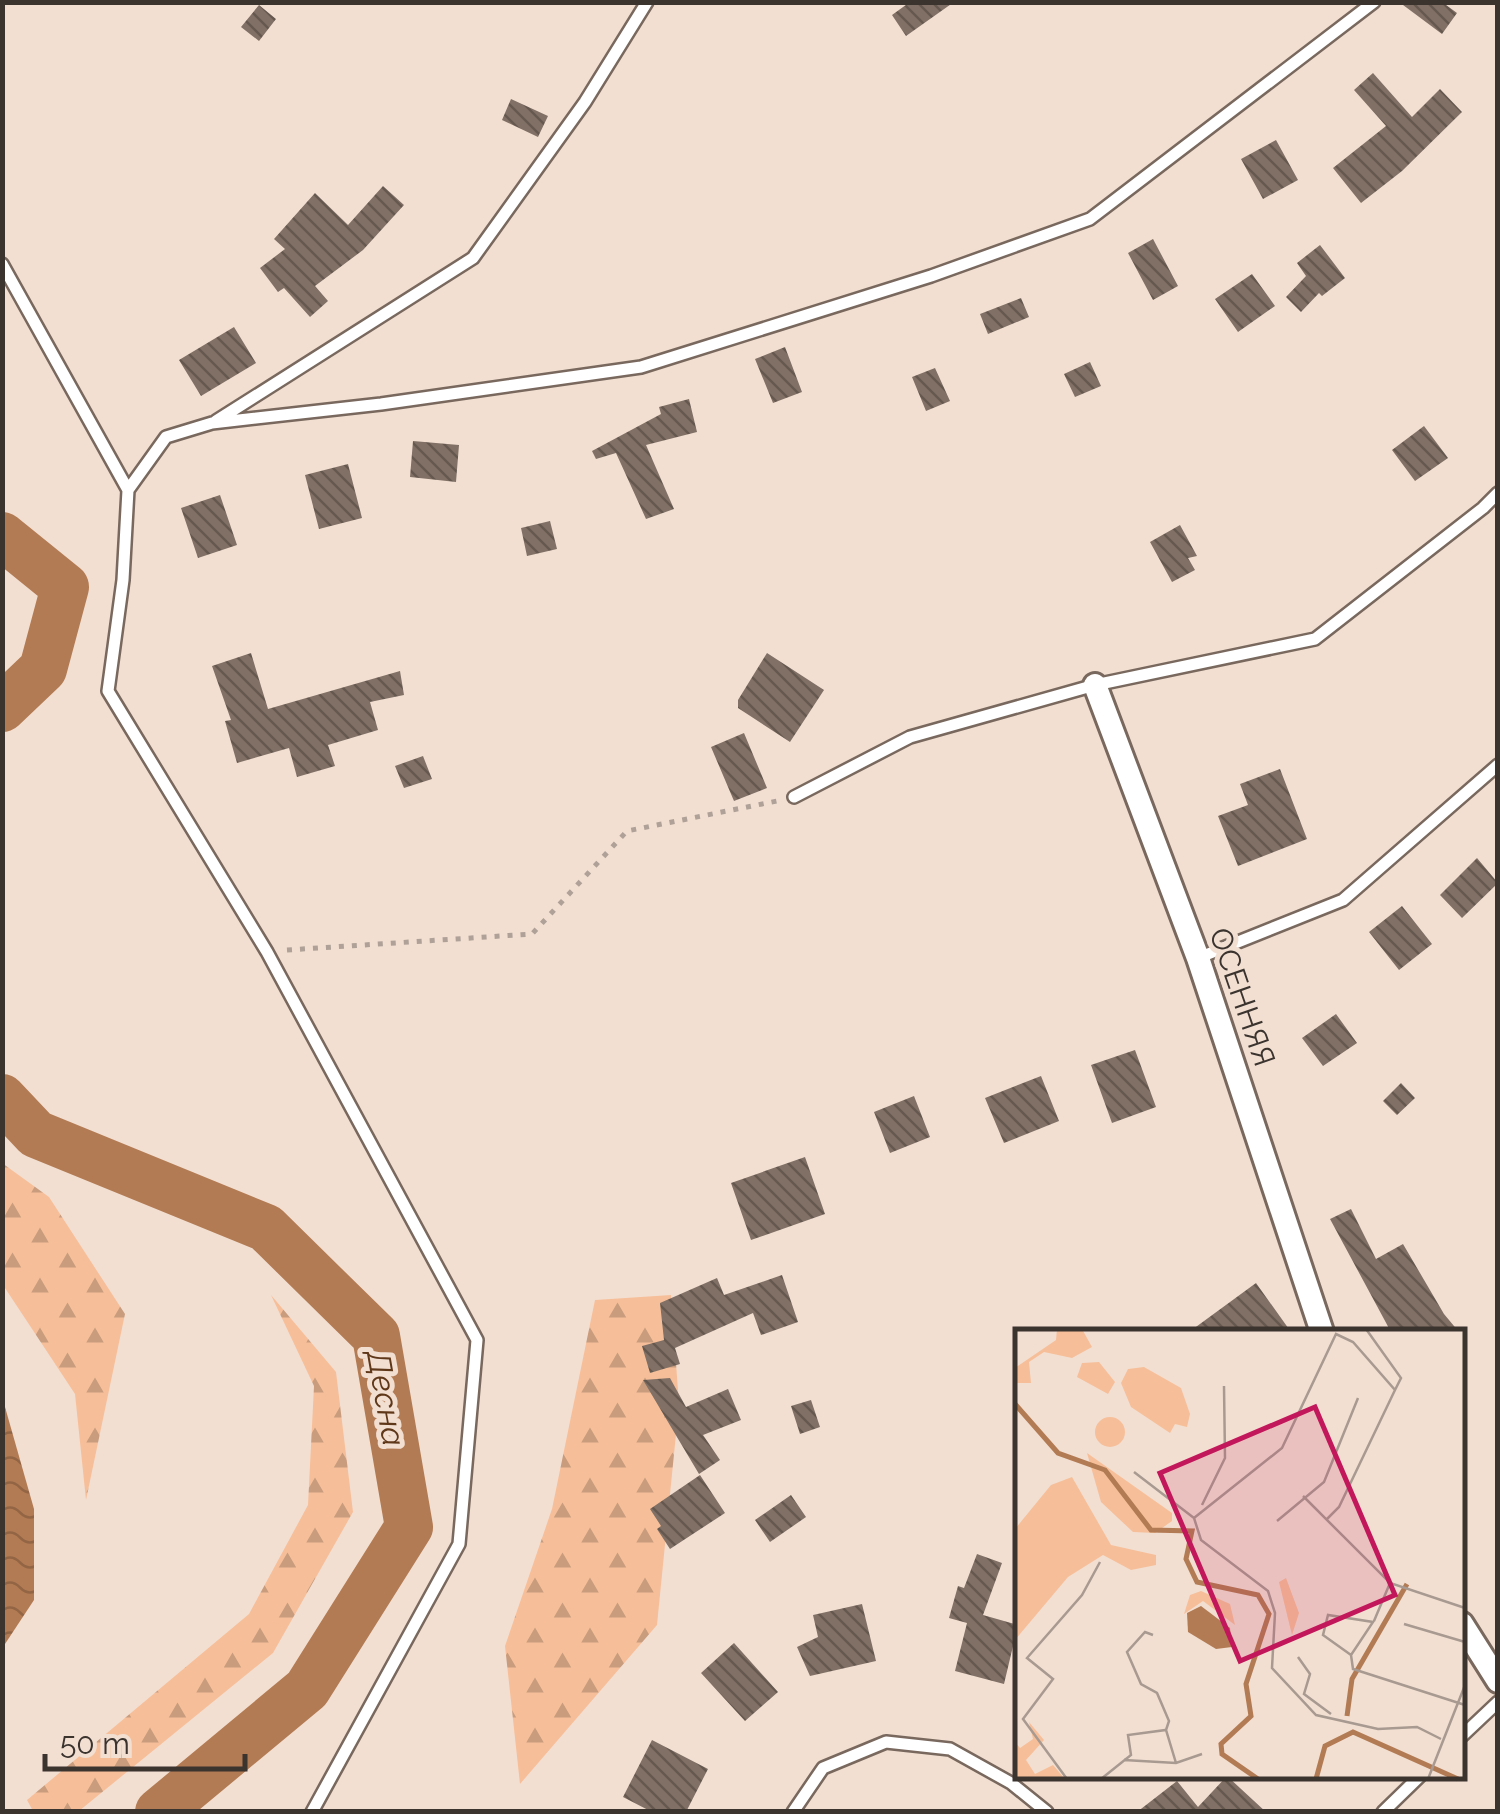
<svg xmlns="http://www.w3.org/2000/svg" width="1500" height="1814" font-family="Raleway,sans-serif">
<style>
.forest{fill:url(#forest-firs)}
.water{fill:url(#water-waves)}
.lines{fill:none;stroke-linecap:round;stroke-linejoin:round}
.river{stroke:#b37b53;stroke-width:48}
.building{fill:url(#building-back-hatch)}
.lane-casing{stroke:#79685d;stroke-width:16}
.street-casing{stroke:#79685d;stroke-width:28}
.path{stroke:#afa197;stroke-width:5;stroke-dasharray:5 8;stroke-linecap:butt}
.lane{stroke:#fff;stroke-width:11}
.street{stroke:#fff;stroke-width:22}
.labels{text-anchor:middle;stroke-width:10;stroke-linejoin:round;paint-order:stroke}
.street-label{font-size:30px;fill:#3a332e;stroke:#f2dfd2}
.water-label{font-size:32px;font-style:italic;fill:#5f3719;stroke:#f2dfd2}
.inset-river{fill:none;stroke:#b37b53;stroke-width:5}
.inset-road{fill:none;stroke:#a89a90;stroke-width:2.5}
.view{fill:#c2185b;fill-opacity:0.15;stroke:#c2185b;stroke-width:5}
.inset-edge{fill:none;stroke:#3a332e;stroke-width:5}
</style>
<defs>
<pattern id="forest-firs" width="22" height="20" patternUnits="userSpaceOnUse" patternTransform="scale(2.5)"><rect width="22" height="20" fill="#f6bf99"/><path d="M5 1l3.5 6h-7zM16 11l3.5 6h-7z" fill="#c89c7d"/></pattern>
<pattern id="water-waves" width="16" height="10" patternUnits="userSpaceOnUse" patternTransform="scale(2.5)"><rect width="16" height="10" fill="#b37b53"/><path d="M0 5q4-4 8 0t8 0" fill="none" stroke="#936545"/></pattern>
<pattern id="building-back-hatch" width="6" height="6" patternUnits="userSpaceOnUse" patternTransform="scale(2.5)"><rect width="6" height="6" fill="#817065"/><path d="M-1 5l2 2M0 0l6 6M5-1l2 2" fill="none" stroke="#65584f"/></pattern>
</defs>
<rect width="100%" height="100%" fill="#f2dfd2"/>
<path class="forest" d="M2 1163 49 1197 125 1314 86 1500 75 1394 3 1285Z
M271 1295 336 1372 353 1512 273 1653 79 1811H33L27 1800 249 1614 308 1505 314 1386Z
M671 1295 679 1404 657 1625 520 1784 505 1646 552 1509 595 1300Z"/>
<path class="water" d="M3 1400 34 1509V1600L3 1647Z"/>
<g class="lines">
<path class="river" d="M2 536 65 587 43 669 2 708
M2 1098 36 1134 266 1228 376 1336 409 1527 307 1689 159 1812"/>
</g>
<path class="building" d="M910 2H954L906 36 892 15Z
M1399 2H1442L1457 13 1442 34Z
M259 5 276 19 259 41 241 27Z
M1373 73 1412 117 1440 89 1462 112 1402 171 1361 203 1333 168 1386 126 1354 90Z
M511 99 548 116 538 137 502 120Z
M1276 140 1298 180 1263 199 1241 159Z
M383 186 404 205 363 250 315 286 328 301 310 317 284 288 278 292 260 268 285 249 274 239 315 193 348 225Z
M1153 239 1178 286 1153 300 1128 253Z
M1320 245 1345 278 1322 296 1319 293 1301 312 1286 297 1306 276 1297 263Z
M1252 274 1275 306 1238 332 1215 299Z
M1021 298 1029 317 988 334 980 314Z
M234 327 256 363 201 396 179 360Z
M785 347 802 392 773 403 755 359Z
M1090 362 1101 386 1075 397 1064 374Z
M935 368 950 401 926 411 912 377Z
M689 399 697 432 646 445 674 509 646 519 616 453 596 459 592 451 661 414 659 407Z
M1424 426 1448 458 1415 481 1392 450Z
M413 441 459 445 456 482 410 477Z
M348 464 362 518 319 529 305 475Z
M220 495 237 545 198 558 181 508Z
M550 521 557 549 527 556 521 528Z
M1180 525 1197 556 1188 558 1195 570 1172 582 1150 542Z
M251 653 268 709 400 671 404 695 370 702 378 730 328 745 335 766 297 777 289 748 237 763 225 721 231 720 212 666Z
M767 653 824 690 790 742 738 708V700Z
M744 733 767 788 734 801 711 747Z
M423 756 432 779 404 788 395 766Z
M1280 769 1307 839 1238 866 1218 816 1248 805 1240 784Z
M1477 858 1498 883 1462 918 1440 895Z
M1402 906 1432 944 1399 970 1369 932Z
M1336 1014 1357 1043 1323 1066 1302 1038Z
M1135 1050 1156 1107 1112 1123 1091 1065Z
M1041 1076 1059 1121 1004 1143 985 1098Z
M1401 1083 1415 1098 1397 1115 1383 1101Z
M914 1096 930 1137 890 1153 874 1112Z
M805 1157 825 1214 751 1240 731 1183Z
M1351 1209 1376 1259 1403 1244 1444 1314 1459 1332H1391L1330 1219Z
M782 1275 798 1322 761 1335 753 1313 675 1348 680 1364 650 1373 642 1346 664 1340 660 1303 717 1278 724 1295Z
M1256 1283 1291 1332H1189Z
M670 1378 686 1407 728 1389 741 1420 703 1435 720 1460 699 1474 643 1380Z
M811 1400 820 1427 800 1434 791 1406Z
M700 1475 725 1513 670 1549 657 1529 661 1526 650 1509Z
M791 1495 806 1517 770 1542 755 1520Z
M977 1554 1002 1563 983 1615 1018 1625 1004 1684 955 1671 967 1623 949 1618 958 1586 964 1588Z
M862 1604 876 1661 810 1676 797 1647 818 1637 813 1615Z
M734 1643 778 1692 745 1721 701 1673Z
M652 1740 708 1769 686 1812H652L623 1797Z
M1227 1776 1266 1812H1137L1177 1781 1198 1807Z"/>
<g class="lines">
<defs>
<path id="lane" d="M2 264 128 490
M216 421 473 258 585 102 647 2
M794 797 910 737 1095 685 1315 639 1483 508 1498 493
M1198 958 1343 900 1498 765
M1462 1736 1498 1702
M312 1812 459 1544 477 1340 267 952 108 691 123 580 128 490 166 437 212 423 381 404 641 367 931 276 1090 219 1374 2
M793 1812 823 1768 886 1742 950 1749 1011 1783 1047 1812
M1383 1812 1420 1776"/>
<path id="street" d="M1095 685 1198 958 1322 1332
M1462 1624 1498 1681"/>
</defs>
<use href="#lane" class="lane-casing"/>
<use href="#street" class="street-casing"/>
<path class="path" d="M287 950 532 934 627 831 777 801"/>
<use href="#lane" class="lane"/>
<use href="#street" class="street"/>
</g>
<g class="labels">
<g class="street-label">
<text transform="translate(1242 997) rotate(71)" y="10">ОСЕННЯЯ</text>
</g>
<g class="water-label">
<text transform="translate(386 1398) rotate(80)" y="11">Десна</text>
</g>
</g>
<g transform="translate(1015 1329)">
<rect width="450" height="450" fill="#f2dfd2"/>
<path d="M42 0H67L77 18 57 29 29 23 14 33 16 54H0V39L41 11ZM84 33 100 53 93 65 62 48 67 34ZM129 38 166 59 175 85 172 98 160 95 155 104 116 78 106 54 113 40ZM80 103a15 15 0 1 1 30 0a15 15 0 1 1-30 0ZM72 124 157 184V192L140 204 118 203 86 173ZM57 148 96 216 141 226V236L116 241 88 226 53 248 0 311V200L36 156ZM271 249 284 284 277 306 264 253ZM186 262 215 275 220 296 188 272 169 285 175 266ZM14 393 29 411 11 431 20 445 38 436 50 450H0V413L5 419 18 410Z" fill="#f6bf99"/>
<path d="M186 277 215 299 217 318 201 320 173 303 172 284Z" fill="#b37b53"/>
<path class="inset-river" d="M0 75 43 124 90 141 136 201 177 202 171 230 182 253 243 266 254 285 231 355 236 387 206 415 207 425 243 450M332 387 337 350 392 255M301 450 310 417 338 403 443 450"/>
<path class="inset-road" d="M351 0 386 49 380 61M119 143 179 189M288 167 375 254 450 279M187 176 210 129 209 57M311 191 324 178 380 61 338 13 321 5 267 119 179 189 186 211 253 262 260 284 257 339 301 386 363 400 402 398 426 410M262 192 309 153 343 69M359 292 375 254M389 295 450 313M138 306 130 303 112 323 126 355 142 364 154 392 151 401M336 326 308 306 313 286 358 293 336 326 338 340 450 376M283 328 295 345 289 365 316 385M109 431 161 434 187 425M52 450 8 390 38 350 12 329 67 266 85 233M86 450 116 426 113 406 151 401 161 434M413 450 450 356"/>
<path class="view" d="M300 78 380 266 225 332 145 144Z"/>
<rect width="450" height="450" class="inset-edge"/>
</g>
<rect width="1500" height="1814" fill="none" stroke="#3a332e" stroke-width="10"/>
<path d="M45 1754v15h200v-15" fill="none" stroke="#3a332e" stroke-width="5"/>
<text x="60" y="1754" font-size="30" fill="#3a332e" stroke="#f2dfd2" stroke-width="8" paint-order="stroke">50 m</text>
</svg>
